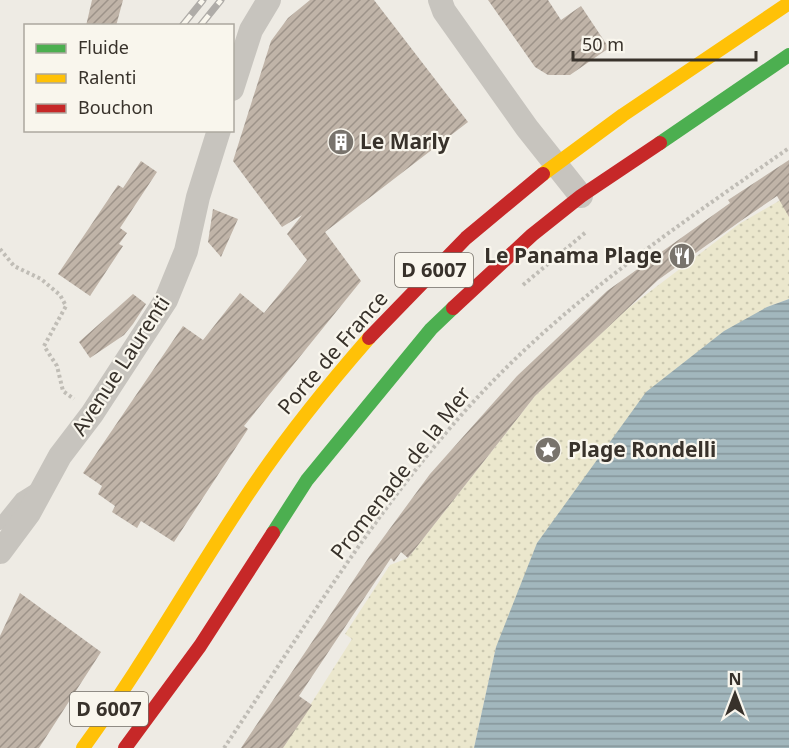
<svg xmlns="http://www.w3.org/2000/svg" width="789" height="748" font-family="'Noto Sans',sans-serif">
<style>
.sand{fill:url(#sand-dots)}
.water{fill:url(#water-rules)}
.building{fill:url(#building-hatch)}
.lines{fill:none;stroke-linecap:round;stroke-linejoin:round}
.path{stroke:#c0bdb6;stroke-width:4;stroke-dasharray:3 3;stroke-linecap:butt}
.lane{stroke:#c7c4be;stroke-width:12}
.street{stroke:#c7c4be;stroke-width:24}
.fast{stroke:#4caf50;stroke-width:14}
.slow{stroke:#ffc107;stroke-width:14}
.jam{stroke:#c62828;stroke-width:14}
.rail-casing{stroke:#afaca8;stroke-width:7}
.rail{stroke:#f9f6ed;stroke-width:4.5;stroke-dasharray:14;stroke-linecap:butt}
.labels{text-anchor:middle;stroke-width:4.5;stroke-linejoin:round;paint-order:stroke}
.shield{fill:#f9f6ed;stroke:#726d65;stroke-width:1.5}
.shield-label{font-size:20px;font-weight:bold;fill:#38322b}
.poi-label{font-size:21px;font-weight:bold;fill:#38322b;stroke:#f9f6ed;text-anchor:start}
.street-label{font-size:21px;fill:#38322b;stroke:#f9f6ed}
</style>
<defs>
<pattern id="sand-dots" width="8" height="8" patternUnits="userSpaceOnUse" patternTransform="scale(1.5)"><rect width="8" height="8" fill="#ebe7cd"/><path d="M2 2h.1M6 6h.1" fill="none" stroke="#cac7b0" stroke-width="1.8" stroke-linecap="round"/></pattern>
<pattern id="water-rules" width="6" height="5" patternUnits="userSpaceOnUse" patternTransform="scale(1.5)"><rect width="6" height="5" fill="#a2b7bd"/><path d="M0 2.5h6" fill="none" stroke="#85959a"/></pattern>
<pattern id="building-hatch" width="6" height="6" patternUnits="userSpaceOnUse" patternTransform="scale(1.5)"><rect width="6" height="6" fill="#c0b4a8"/><path d="M-1 1l2-2M0 6l6-6M5 7l2-2" fill="none" stroke="#9d9389"/></pattern>
</defs>
<rect width="100%" height="100%" fill="#eeebe4"/>
<path class="sand" d="M789 195V299L767 307 496 647 474 748H283L352 639 345 634 390 565 408 558 535 396 627 309 739 224Z"/>
<path class="water" d="M789 299V748H474L496 647 537 543 646 392 724 331 767 307Z"/>
<path class="building" d="M92 0H123L116 26H86Z
M310 0H374L468 122 325 232 361 281 244 426 248 429 174 542 141 521 137 528 112 512 115 506 98 494 102 486 83 473 183 326 203 340 240 293 264 313 307 260 287 234 302 215 282 227 233 161 271 41 288 18Z
M488 0H548L561 20 581 6 609 48 570 75H548L535 67Z
M789 160V217L777 196 742 220 658 280 535 396 408 558 401 552 394 562 391 558 299 696 312 705 283 748H241L369 557 430 474 517 376 607 291 730 203 728 200Z
M141 161 157 172 120 228 127 233 119 244 123 246 90 296 58 274 118 185 123 188Z
M213 209 238 219 221 257 208 242Z
M133 294 146 304 133 324 124 335 90 358 79 342Z
M20 593 101 652 39 748H0V636Z"/>
<g class="lines">
<path class="path" d="M0 249 14 266 41 279 60 295 66 306 44 346 57 366 63 391 74 399
M523 285 586 232
M224 748C312 617 394 478 507 367 592 283 692 216 789 148"/>
<path class="lane" d="M0 524 21 498 37 488"/>
<path class="street" d="M440 0 444 11 527 128 581 196
M232 89 251 30 269 0
M0 552 29 513 60 456 92 414 166 300 186 251 198 197 219 130"/>
<path class="fast" d="M660 143 789 55
M273 533 307 480 431 329 453 308"/>
<path class="slow" d="M543 174 623 115 789 3
M83 748C145 663 195 572 254 485 289 433 328 385 369 338"/>
<path class="jam" d="M453 308 532 235 581 196 660 143
M369 338 466 238 543 174
M125 748 200 646 273 533"/>
<defs>
<path id="rail" d="M182 26 203 0
M200 26 221 0"/>
</defs>
<use href="#rail" class="rail-casing"/>
<use href="#rail" class="rail"/>
</g>
<defs>
<symbol id="building-disc" viewBox="-11 -11 22 22"><circle r="9.5" fill="#78736c" stroke="#f9f6ed"/><path d="M-4-6H4V6H1V3H-1V6H-4ZM-2.5-4.3h1.7v1.8h-1.7ZM.8-4.3h1.7v1.8H.8ZM-2.5-1h1.7V.8h-1.7ZM.8-1h1.7V.8H.8Z" fill="#fff"/></symbol>
<symbol id="restaurant-disc" viewBox="-11 -11 22 22"><circle r="9.5" fill="#78736c" stroke="#f9f6ed"/><path d="M-5-6h1v4h1v-4h1v4h1v-4h1v5L-1.5 .5V6h-2V.5L-5-1ZM5-6V6H3V1.5H1.5Q1.5-4 5-6Z" fill="#fff"/></symbol>
<symbol id="sight-disc" viewBox="-11 -11 22 22"><circle r="9.5" fill="#78736c" stroke="#f9f6ed"/><path d="M0-6L1.8-2.2L6-1.7L2.9 1.2L3.7 5.4L0 3.3L-3.7 5.4L-2.9 1.2L-6-1.7L-1.8-2.2Z" fill="#fff"/></symbol>
</defs>
<g fill-rule="evenodd">
<use href="#building-disc" x="326" y="127" width="30" height="30"/>
<use href="#restaurant-disc" x="667" y="241" width="30" height="30"/>
<use href="#sight-disc" x="533" y="435" width="30" height="30"/>
</g>
<g class="labels">
<g class="shield">
<rect x="395" y="253" width="78" height="34" rx="4.5"/>
<rect x="70" y="692" width="78" height="34" rx="4.5"/>
</g>
<g class="shield-label">
<text x="434" y="277">D 6007</text>
<text x="109" y="716">D 6007</text>
</g>
<g class="poi-label">
<text x="360" y="149">Le Marly</text>
<text x="662" y="263" text-anchor="end">Le Panama Plage</text>
<text x="568" y="457">Plage Rondelli</text>
</g>
<g class="street-label">
<text transform="translate(333 353) rotate(-49)" y="7">Porte de France</text>
<text transform="translate(121 366) rotate(-57)" y="7">Avenue Laurenti</text>
<text transform="translate(401 473) rotate(-52)" y="7">Promenade de la Mer</text>
</g>
</g>
<rect x="24" y="24" width="210" height="108" fill="#f9f6ed" stroke="#aca89f" stroke-width="1.5"/>
<rect x="36" y="44" width="30" height="9" fill="#4caf50" stroke="#aca89f" stroke-width="1.5"/>
<text x="78" y="54" font-size="18" fill="#38322b">Fluide</text>
<rect x="36" y="74" width="30" height="9" fill="#ffc107" stroke="#aca89f" stroke-width="1.5"/>
<text x="78" y="84" font-size="18" fill="#38322b">Ralenti</text>
<rect x="36" y="104" width="30" height="9" fill="#c62828" stroke="#aca89f" stroke-width="1.5"/>
<text x="78" y="114" font-size="18" fill="#38322b">Bouchon</text>
<g transform="translate(735 694)" stroke="#f9f6ed" stroke-width="4.5" paint-order="stroke">
<path d="M0-4.5L10 22L0 15L-10 22Z" fill="#38322b"/>
<text y="-9" font-size="16" font-weight="bold" text-anchor="middle" fill="#38322b">N</text>
</g>
<path d="M573 51v9h183v-9" fill="none" stroke="#38322b" stroke-width="3"/>
<text x="582" y="51" font-size="18" fill="#38322b" stroke="#f9f6ed" stroke-width="4.5" paint-order="stroke">50 m</text>
</svg>
